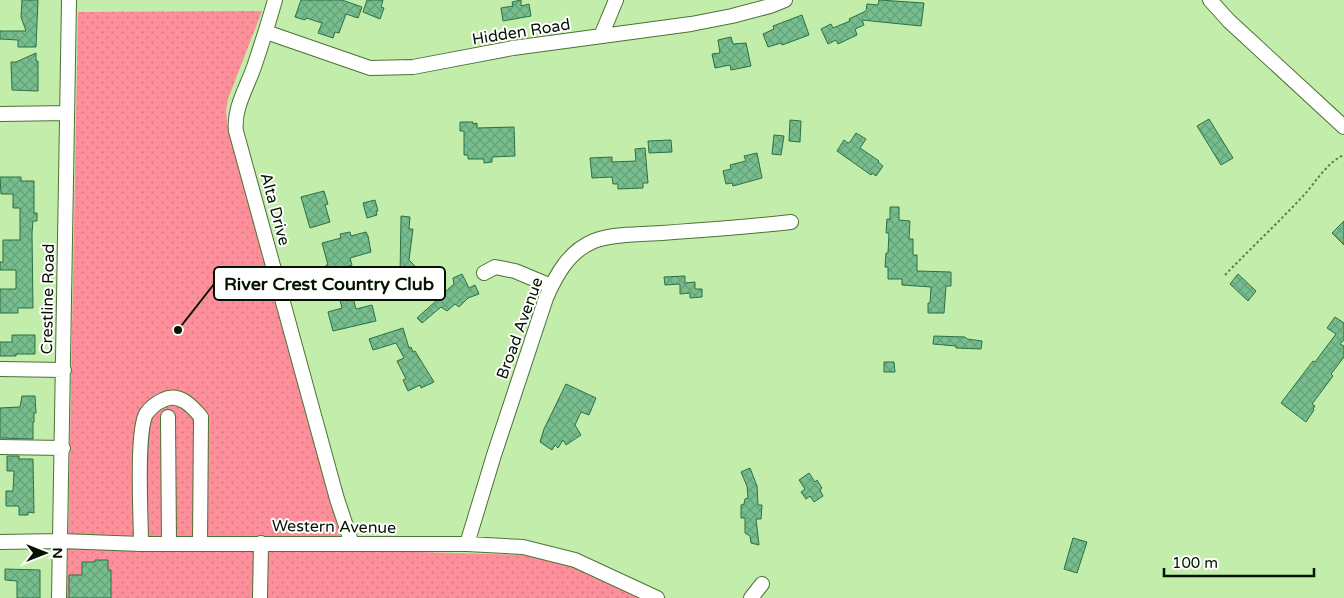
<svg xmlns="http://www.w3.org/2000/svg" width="1344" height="598" font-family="'Varela Round',sans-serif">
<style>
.grass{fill:url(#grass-dots)}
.building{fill:url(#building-cross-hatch);stroke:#2a7147}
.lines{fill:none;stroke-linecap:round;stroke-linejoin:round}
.minor-casing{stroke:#4d7234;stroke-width:16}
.path{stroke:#607b52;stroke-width:2;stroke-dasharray:2.5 2.5;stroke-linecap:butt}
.minor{stroke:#fff;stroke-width:14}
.labels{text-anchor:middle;stroke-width:4;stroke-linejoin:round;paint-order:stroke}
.street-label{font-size:16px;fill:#051200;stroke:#fff}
.leader{fill:none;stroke:#051200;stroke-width:2}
.callout-dot{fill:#051200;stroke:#fff;stroke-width:2}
.callout{fill:#fff;stroke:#051200;stroke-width:2}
.callout-label{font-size:18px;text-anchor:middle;font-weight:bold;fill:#051200}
</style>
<defs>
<pattern id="grass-dots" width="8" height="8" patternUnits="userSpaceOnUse" patternTransform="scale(1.25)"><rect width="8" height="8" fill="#fc8f9a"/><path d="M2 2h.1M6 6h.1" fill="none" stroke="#d67a83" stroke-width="1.8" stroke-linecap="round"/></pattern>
<pattern id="building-cross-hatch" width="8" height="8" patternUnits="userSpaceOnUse" patternTransform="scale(1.25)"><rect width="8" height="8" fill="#77bd8e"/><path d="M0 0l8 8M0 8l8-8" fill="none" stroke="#65a179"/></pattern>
</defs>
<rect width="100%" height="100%" fill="#c3edaa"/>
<path class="grass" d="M262 11 228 99 226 112 228 129 344 550 530 555 573 566 642 598H67L78 12Z"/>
<path class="building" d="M22 0H38L36 47H18V40L0 39V31H26L21 17Z
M301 0H342L362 7 358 18 346 14 339 33 335 32 333 38 318 33 322 23 306 18 305 20 295 17Z
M367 0H383L381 7 384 8 380 19 363 12Z
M521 0V6L529 4 531 16 503 21 501 8 513 6 512 2Z
M879 0 924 3 921 26 862 20 864 25 855 29 857 35 838 44 836 40 828 44 821 29 831 24 833 28 850 21 849 19 866 11 867 4 878 5Z
M802 15 809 35 782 45 781 43 768 47 763 34 774 29 773 26Z
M731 37 733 44 746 43 751 66 731 70 730 65 715 68 712 54 720 53 718 40Z
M36 53V61H38V91L12 90 11 62H16Z
M1209 119 1233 158 1221 165 1197 126Z
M790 120 801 121 800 142 789 141Z
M460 122H473V124L477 123V128L514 127 515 156 492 157V162L484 163V159H468V155H464V131H460Z
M856 133 866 139 860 148 879 161 878 162 883 166 876 176 872 173 871 175 837 151 844 140 848 143 850 142Z
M774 135 784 136 781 155 772 154Z
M671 140 672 152 649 153 648 141Z
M645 148 648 183H643V188L618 189V184H613L612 177 592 178 590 158 612 157V162L636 161 635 149Z
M757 153 762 178 733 186 732 183 726 184 723 171 731 169 730 165 746 161 744 156Z
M0 177H21V181H34V213H37V221H33L32 233 33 308H18V313H0V289H16V270H0V262H3V240H20V208H13V194H1Z
M324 191 328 204 325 205 330 222 310 228 301 197Z
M375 200 378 211H376L377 215 367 218 363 203Z
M890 207H899V220L910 221 909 239H913V255H917V271L951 272V286H946L944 313H928V303H930L931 287 902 285V279H888V267H885L886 253H888L889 233H886L887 219H890Z
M401 216 410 217 409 229H413L409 260 424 275 406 290 397 280 400 277Z
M1344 221V245L1332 233Z
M350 232 351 236 366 232 368 236 371 252 350 258 352 265 348 266 352 281 349 282 356 309 372 305 376 321 333 331 328 312 342 308 336 285 316 291 312 277 328 273 326 265H328L322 243 341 238 340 234Z
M462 274 469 288 475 285 479 294 468 298 459 307 455 304 447 311 441 307 422 323 417 318 436 301 432 297 442 289 445 292 454 284 453 278Z
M1238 274 1256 291 1248 301 1230 284Z
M685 276V283L695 282V289H702V297L690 298V293L680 294V284L665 285 664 277Z
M1335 317 1344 323V340L1340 344 1344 346V357L1331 374 1333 376 1312 404 1315 406 1313 409 1314 410 1306 422 1281 403 1313 361 1315 362 1336 334 1327 328Z
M403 328 409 348 411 347 413 352 415 351 434 382 421 388 420 385 408 391 403 380 406 379 397 361 404 358 396 343 373 350 369 339Z
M12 335H35V354H16V356H0V342H12Z
M934 336 965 337 967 339 982 341 981 349 956 348V346L933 344Z
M884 362H894L895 372H884Z
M566 384 596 398 589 415 581 412 575 425 581 435 566 445 563 440 558 448 555 445 552 450 540 442 544 429Z
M22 396H35L36 413H34V422H33V439L0 438V408L20 407Z
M7 456H19V459H33L34 513 28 512V515H19V507L18 506H6V491H13L14 471H7Z
M750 468 757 486 758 505H762L761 519H756L759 545 751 543 750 536 745 533V518H741V505L744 504 745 499 748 498 747 486 741 472Z
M809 473 815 482 817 480 822 488 820 490 823 496 814 502 810 496 806 499 801 492 805 489 799 480Z
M1073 538 1087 542 1077 573 1064 569Z
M95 560H108V570H111V598H69V575H82V562H95Z
M5 569 40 570V598H17V581L5 580Z"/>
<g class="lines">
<defs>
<path id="minor" d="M275 0C269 21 262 43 255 64 248 86 233 108 236 131L337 499 352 544
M1210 0 1229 21 1344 127
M266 32 370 68 413 67 513 48 691 24 732 16 770 6 785 0
M601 36 616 0
M0 114 67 113
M484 273 495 267 515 271 551 286
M0 369 64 370
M168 417 169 544
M0 447 63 448
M0 542 61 541 141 544H467L523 547 575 560 657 598
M141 544C141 518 136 433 146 414 151 407 156 403 163 400 179 392 192 406 201 417L200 544
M467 544 494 455 546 298C556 275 569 251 594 241 611 234 643 234 662 233 705 230 748 227 791 222
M59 598 69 0
M260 598 261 543
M751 598 762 584"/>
</defs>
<use href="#minor" class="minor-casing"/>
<path class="path" d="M1225 275C1251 248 1278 223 1304 195 1316 182 1327 162 1344 155"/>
<use href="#minor" class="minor"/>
</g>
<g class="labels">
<g class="street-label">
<text transform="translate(521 31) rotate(-9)" y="6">Hidden Road</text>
<text transform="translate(276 209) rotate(75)" y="6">Alta Drive</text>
<text transform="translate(47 299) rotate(-89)" y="6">Crestline Road</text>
<text transform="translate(519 328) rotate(-70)" y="6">Broad Avenue</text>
<text transform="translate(334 526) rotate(1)" y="6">Western Avenue</text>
</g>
</g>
<path class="leader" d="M178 330L214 284"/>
<circle class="callout-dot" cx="178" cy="330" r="5"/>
<rect class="callout" x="214" y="267" width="231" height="33" rx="5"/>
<g class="callout-label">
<text x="329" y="290">River Crest Country Club</text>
</g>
<g transform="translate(45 553) rotate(90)" stroke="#ffffff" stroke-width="4" paint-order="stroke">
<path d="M0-4L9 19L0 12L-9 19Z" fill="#051200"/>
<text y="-8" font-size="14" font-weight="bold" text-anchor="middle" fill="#051200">N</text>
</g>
<path d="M1164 568v8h150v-8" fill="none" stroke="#051200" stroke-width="2.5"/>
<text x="1172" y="568" font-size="15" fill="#051200" stroke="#ffffff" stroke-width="4" paint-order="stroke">100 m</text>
</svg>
